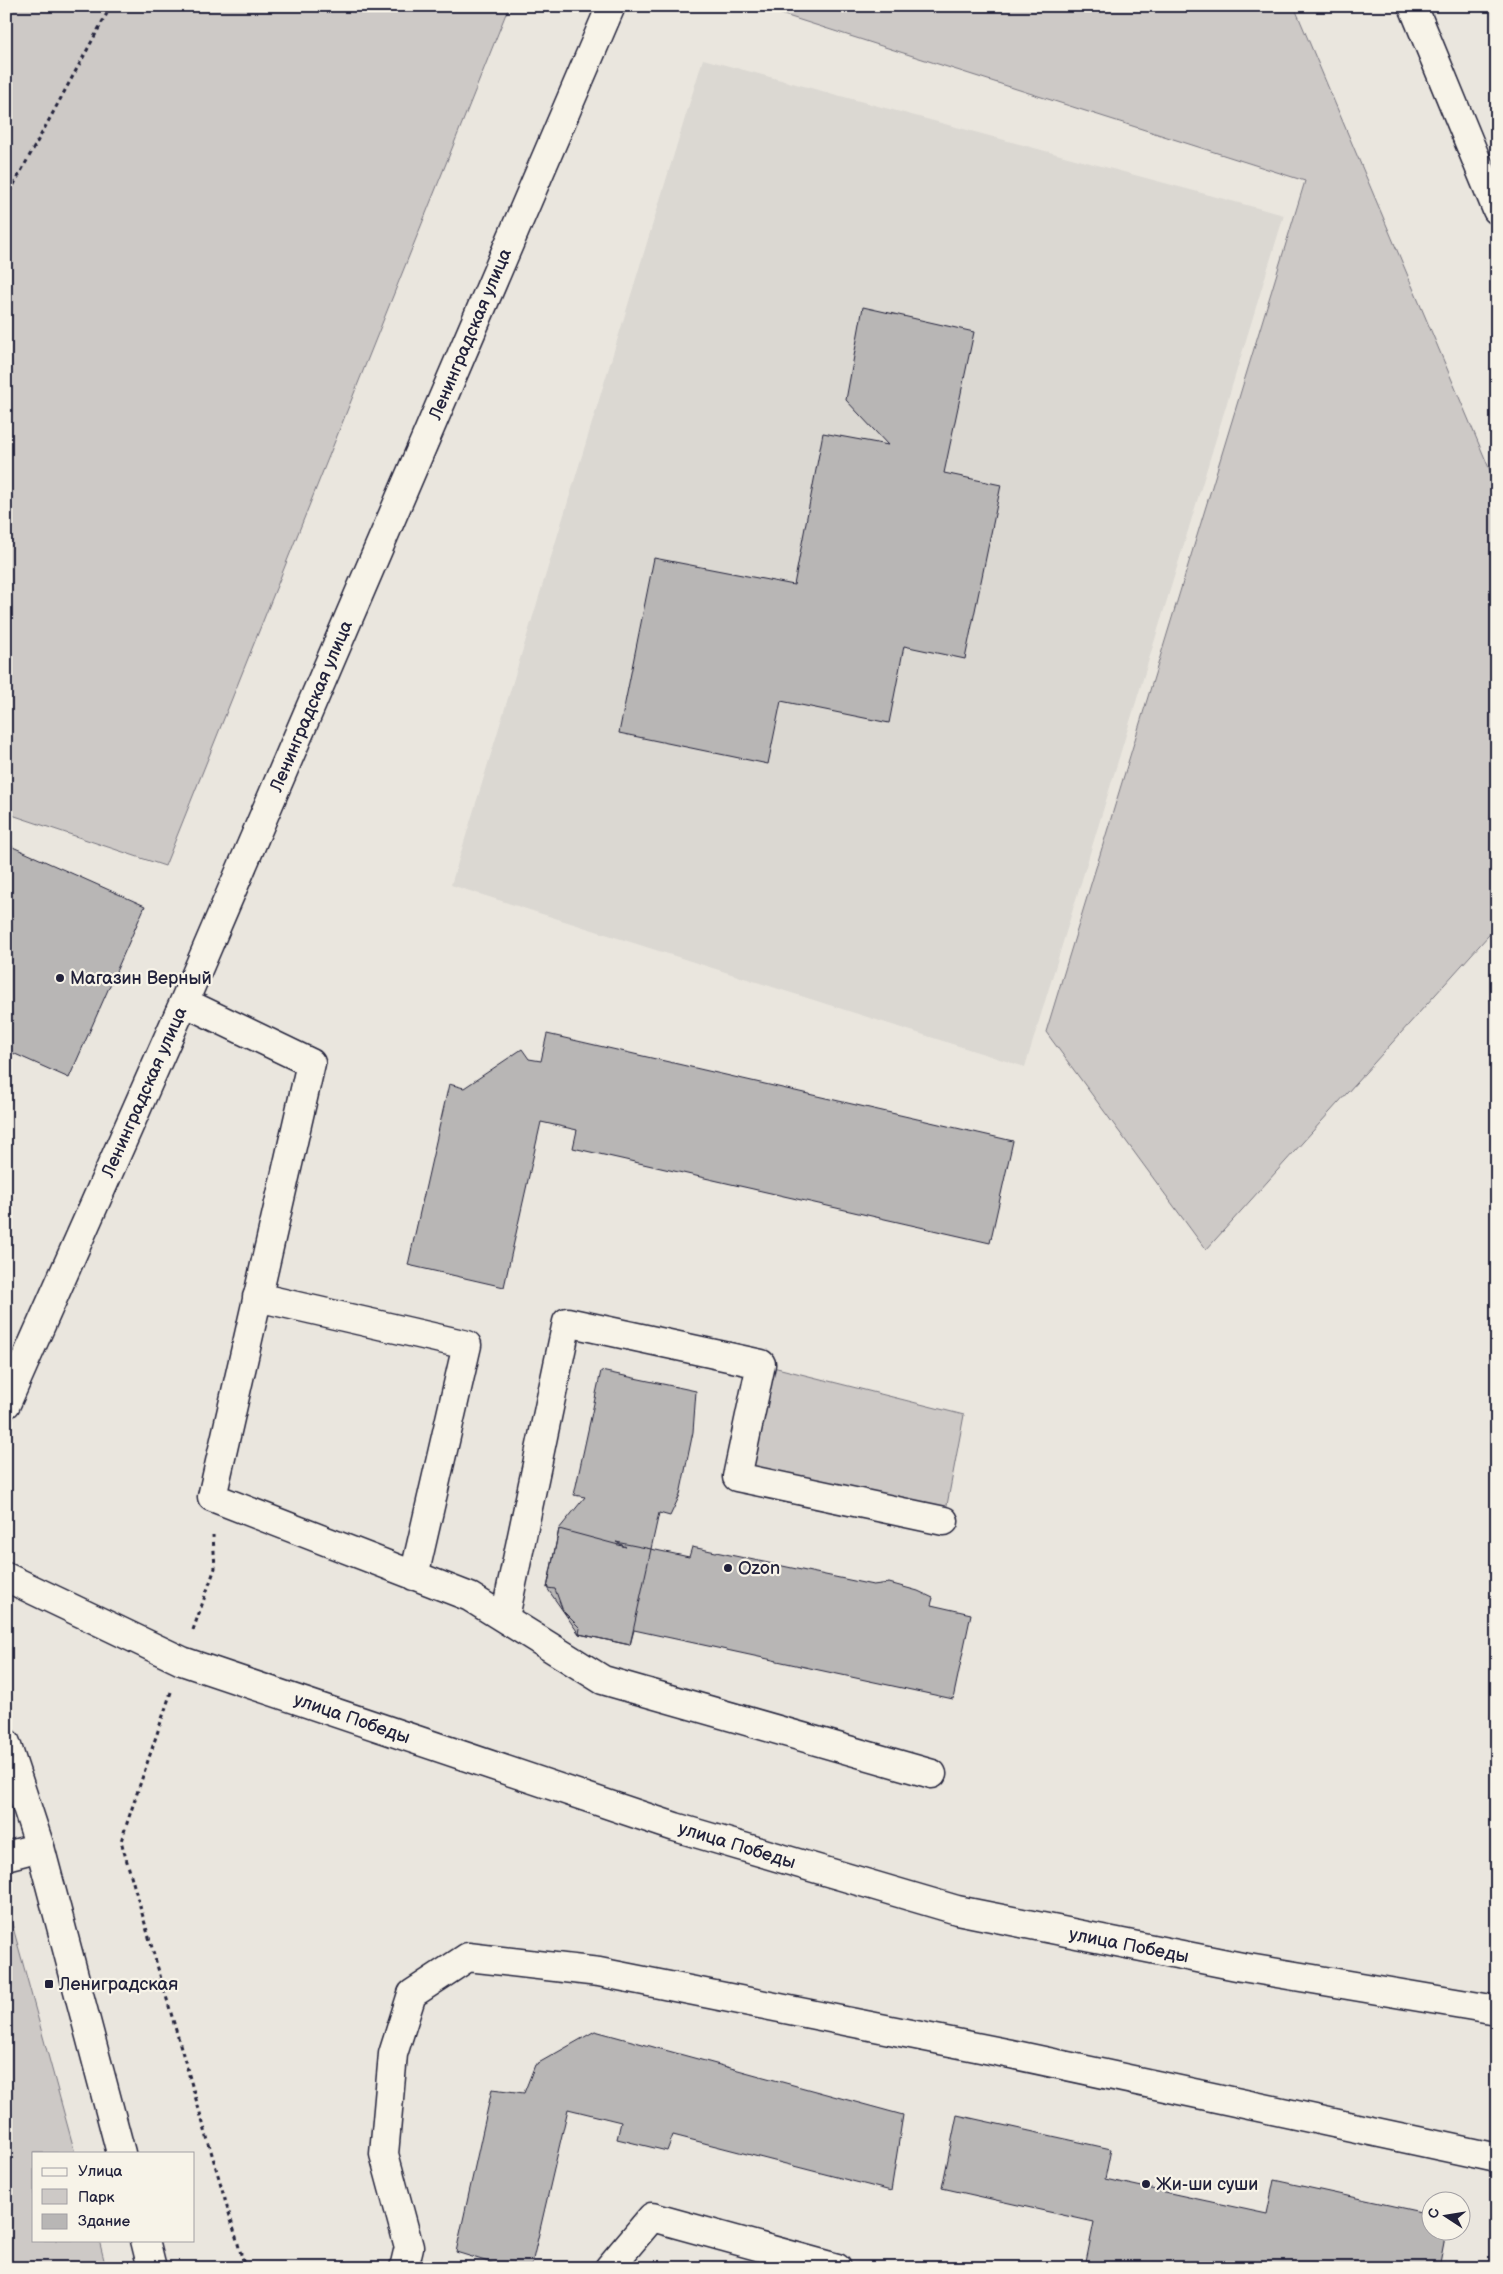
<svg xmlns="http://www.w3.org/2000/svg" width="1503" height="2274" font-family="'Balsamiq Sans',sans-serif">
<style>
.built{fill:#dbd8d2}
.green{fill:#cdc9c6;stroke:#787680}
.building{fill:#b8b6b5;stroke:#22223b}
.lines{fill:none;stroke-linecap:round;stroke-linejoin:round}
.minor-casing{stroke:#22223b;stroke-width:31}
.major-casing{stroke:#22223b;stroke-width:31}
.path{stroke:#22223b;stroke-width:3;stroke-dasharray:4 4;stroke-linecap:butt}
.minor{stroke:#f7f3e8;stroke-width:28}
.major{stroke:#f7f3e8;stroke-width:28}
.poi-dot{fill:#22223b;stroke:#f7f3e8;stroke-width:2}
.labels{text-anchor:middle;stroke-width:4.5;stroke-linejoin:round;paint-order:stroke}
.street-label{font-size:18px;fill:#22223b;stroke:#f7f3e8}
.poi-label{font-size:18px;fill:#22223b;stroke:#f7f3e8;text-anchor:start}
</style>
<rect width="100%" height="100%" fill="#eae6de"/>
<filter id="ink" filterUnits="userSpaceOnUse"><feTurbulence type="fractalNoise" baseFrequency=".02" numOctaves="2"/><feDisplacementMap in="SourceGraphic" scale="10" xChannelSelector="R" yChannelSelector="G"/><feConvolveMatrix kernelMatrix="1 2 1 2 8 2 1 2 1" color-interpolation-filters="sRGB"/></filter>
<g filter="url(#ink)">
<path class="built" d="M703 59 1284 215 1025 1067 451 885Z"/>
<path class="green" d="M6 6H509L165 866 6 813Z
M756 6H1294L1497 487V926L1206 1250 1046 1032 1305 181Z
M761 1364 964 1415 944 1521 744 1478Z
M6 1902 75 2153H34V2240H99L106 2268H6Z"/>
<path class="building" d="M863 307 974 332 944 473 1001 485 965 659 904 646 889 723 781 701 768 764 619 733 654 558 794 585 823 433 888 445 846 400Z
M6 844 145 906 69 1078 6 1050Z
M547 1034 1013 1141 990 1243 573 1148 577 1130 541 1122 504 1287 408 1265 449 1084 464 1088 522 1049 529 1059 541 1061Z
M601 1371 696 1391 693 1432 680 1495 670 1516 659 1513 651 1549 689 1557 692 1547 873 1585 889 1583 918 1591 933 1598 931 1605 971 1614 953 1699 634 1630 630 1645 579 1634 580 1628 563 1611 555 1589 547 1588 559 1529 585 1497 574 1495Z
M559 1529 626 1547 616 1542 651 1549 630 1645 579 1634 547 1588Z
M595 2031 903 2115 891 2191 673 2135 667 2151 617 2139 621 2122 568 2109 531 2268H508L456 2252 492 2089 524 2093 535 2065Z
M957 2115 1111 2149 1105 2179 1267 2214 1274 2180 1430 2214V2232H1446L1439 2268H1276L1258 2264 1257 2268H1113L1086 2262 1094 2222 942 2188Z"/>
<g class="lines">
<defs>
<path id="minor" d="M184 1002 311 1063 212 1497 470 1597 603 1680 932 1774
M257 1297 467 1345 414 1576
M6 1404 184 1002 611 6
M505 1617 567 1322 761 1364 737 1477 944 1521
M6 1856 40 1847
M404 2268 409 2247 384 2154 393 2054 412 1994 468 1957 599 1972 1011 2054 1497 2158
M609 2268 652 2217 837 2268"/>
<path id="major" d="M1413 6 1497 210
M6 1577 182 1661 675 1827 957 1910 1242 1967 1497 2010
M6 1743 40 1847 121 2153
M145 2240 152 2268"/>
</defs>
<use href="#minor" class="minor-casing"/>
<use href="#major" class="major-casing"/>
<path class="path" d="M6 199 111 6
M193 1630 215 1568 213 1535
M171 1692 121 1841 245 2268"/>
<use href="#minor" class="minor"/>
<use href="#major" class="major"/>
</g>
</g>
<g class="poi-dot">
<circle cx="60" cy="978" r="5"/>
<circle cx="728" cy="1568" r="5"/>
<rect x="44" y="1979" width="10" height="10" rx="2.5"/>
<circle cx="1146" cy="2184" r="5"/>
</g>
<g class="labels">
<g class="street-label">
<text transform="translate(470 334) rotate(-67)" y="6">Ленинградская улица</text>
<text transform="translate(311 706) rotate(-67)" y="6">Ленинградская улица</text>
<text transform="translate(144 1092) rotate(-66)" y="6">Ленинградская улица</text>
<text transform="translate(352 1718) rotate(19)" y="6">улица Победы</text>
<text transform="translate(737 1845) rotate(17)" y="6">улица Победы</text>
<text transform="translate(1129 1945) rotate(11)" y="6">улица Победы</text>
</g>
<g class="poi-label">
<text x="70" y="984">Магазин Верный</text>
<text x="738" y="1574">Ozon</text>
<text x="59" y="1990">Лениградская</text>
<text x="1156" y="2190">Жи-ши суши</text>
</g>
</g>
<rect width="1503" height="2274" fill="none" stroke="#f7f3e8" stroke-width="25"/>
<rect x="12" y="12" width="1478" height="2249" fill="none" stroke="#22223b" stroke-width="2" filter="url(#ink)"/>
<rect x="32" y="2152" width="162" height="90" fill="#f7f3e8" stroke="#a29fa3"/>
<rect x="42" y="2168" width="25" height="8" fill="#f7f3e8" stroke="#a29fa3"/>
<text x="78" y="2176" font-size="15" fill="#22223b">Улица</text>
<rect x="42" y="2189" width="25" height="15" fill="#cdc9c6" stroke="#a29fa3"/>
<text x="78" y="2202" font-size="15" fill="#22223b">Парк</text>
<rect x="42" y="2214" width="25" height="15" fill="#b8b6b5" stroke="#a29fa3"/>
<text x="78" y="2226" font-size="15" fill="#22223b">Здание</text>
<g transform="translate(1446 2216) rotate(282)"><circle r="24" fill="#f7f3e8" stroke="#a29fa3"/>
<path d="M0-4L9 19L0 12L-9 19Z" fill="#22223b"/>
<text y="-8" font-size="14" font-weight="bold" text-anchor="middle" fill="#22223b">С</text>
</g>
</svg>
